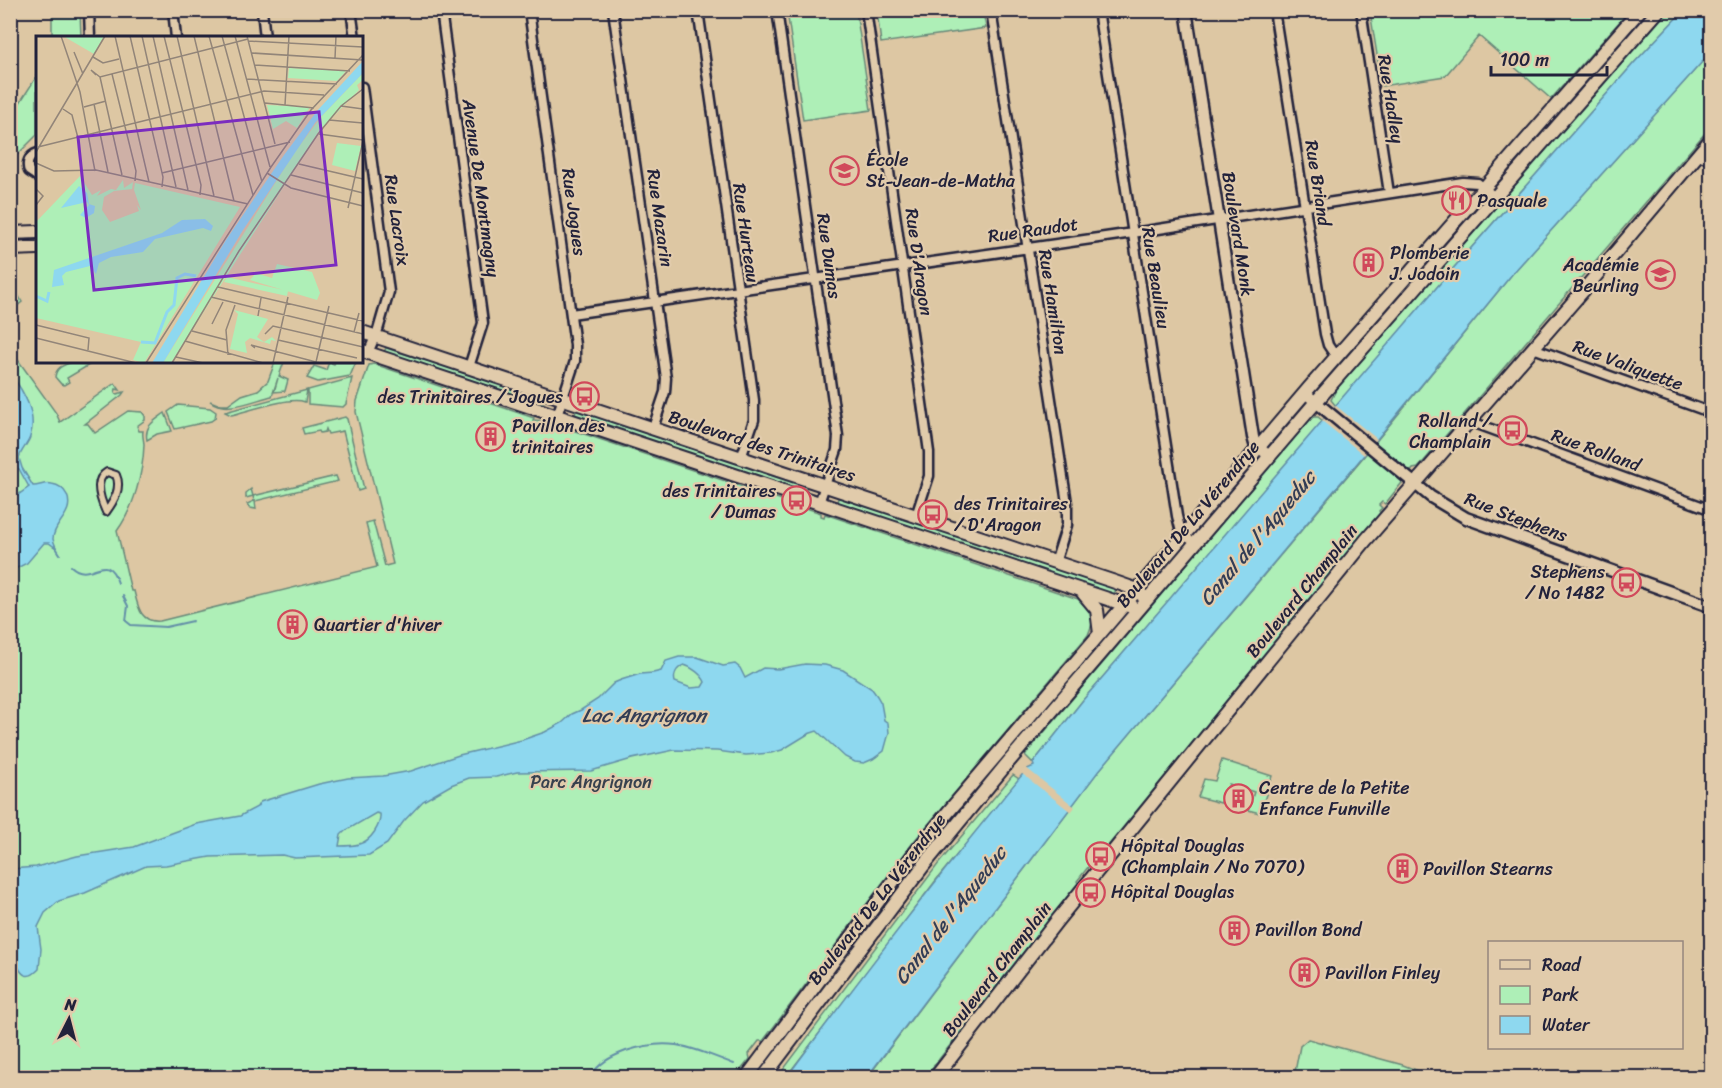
<svg xmlns="http://www.w3.org/2000/svg" width="1722" height="1088" font-family="Sriracha,sans-serif">
<style>
.green{fill:#aeefb7;stroke:#688879;stroke-width:1.5}
.water{fill:#8ed8ef;stroke:#638fa7;stroke-width:1.5;fill-rule:evenodd}
.pier{fill:#ddc7a3}
.lines{fill:none;stroke-linecap:round;stroke-linejoin:round}
.stream{stroke:#638fa7;stroke-width:2}
.pedestrian-casing{stroke:#22223b;stroke-width:10}
.minor-casing{stroke:#22223b;stroke-width:13}
.tertiary-casing{stroke:#22223b;stroke-width:15}
.secondary-casing{stroke:#22223b;stroke-width:16}
.pedestrian{stroke:#e1cbab;stroke-width:6}
.minor{stroke:#e1cbab;stroke-width:8}
.tertiary{stroke:#e1cbab;stroke-width:10}
.secondary{stroke:#e1cbab;stroke-width:12}
.labels{text-anchor:middle;stroke-width:4.5;stroke-linejoin:round;paint-order:stroke}
.street-label{font-size:18px;fill:#22223b;stroke:#e1cbab}
.poi-label{font-size:18px;fill:#22223b;stroke:#e1cbab;text-anchor:start}
.park-label{font-size:18px;fill:#37414e;stroke:#e1cbab}
.water-label{font-size:20px;font-style:italic;fill:#323d56;stroke:#e1cbab}
.inset-river{fill:none;stroke:#8ed8ef;stroke-width:3}
.inset-road{fill:none;stroke:#928579;stroke-width:1.5}
.view{fill:#7b2cbf;fill-opacity:0.15;stroke:#7b2cbf;stroke-width:3}
.inset-edge{fill:none;stroke:#22223b;stroke-width:3}
</style>
<rect width="100%" height="100%" fill="#ddc7a3"/>
<filter id="ink" filterUnits="userSpaceOnUse"><feTurbulence type="fractalNoise" baseFrequency=".0167" numOctaves="2"/><feDisplacementMap in="SourceGraphic" scale="12" xChannelSelector="R" yChannelSelector="G"/><feConvolveMatrix kernelMatrix="1 2 1 2 8 2 1 2 1" color-interpolation-filters="sRGB"/></filter>
<g filter="url(#ink)">
<path class="green" d="M62 10 80 11 81 37H52V12Z
M787 11H856L871 110 803 120Z
M877 11H983L986 28 881 43Z
M1370 11V10L1629 11 1551 99 1479 36 1445 76 1382 86Z
M1668 11H1683L1634 63 1443 280 1336 406 1331 400 1337 388Z
M1711 52V126L1418 468 1413 469 1385 504 1382 502 1379 505 1382 508 1379 511 1380 513 1107 847 1101 848 1099 851 1100 852 1077 881 1078 883 925 1077 867 1078 1096 774 1365 455 1513 273Z
M37 76V135L11 161V113L19 104Z
M10 290 14 295 17 293 22 302 11 311 13 353 56 413 60 422 115 383 120 390 116 389 115 393 117 394 124 392 122 395 85 424H88L95 433 128 411 142 412 145 416V420L137 426 139 431H143C142 436 144 440 144 445 143 473 134 508 117 531L131 591H134C138 606 140 623 160 621L377 567 366 523 373 521 385 566 393 564 356 412 357 401 369 365 374 364 534 418 533 420 545 421 821 513V516L824 517 825 514 1078 599 1091 613 1092 624 1088 635 915 840 763 1041H759L749 1054 750 1059 735 1077H11Z
M386 348 423 360 441 363 545 397 542 407 383 354Z
M72 362H94L67 378 69 382 64 385 61 384 55 377C56 367 64 365 72 362Z
M275 362H284L279 376 288 380 285 391 274 392 278 378 272 396C254 400 226 414 210 401L220 405H228L242 395 258 390 268 381Z
M329 362 334 364 335 362H356L350 376 318 382 307 378 314 366 326 370Z
M352 378 346 404 343 407 308 404V390Z
M307 390 305 402C289 396 249 411 231 415L225 412Z
M178 405 210 408 216 412 215 418 211 421 175 429 168 412Z
M577 407 807 484 804 494 574 418Z
M165 413 172 431 157 434 147 440C144 426 154 421 165 413Z
M345 417 347 419 364 489 358 491 343 431 328 434 326 429 325 432 320 433 319 431 304 434 302 428Z
M1312 417H1318L1323 421 1083 700 1033 763 1025 755 1062 711Z
M336 476 338 481 255 501 256 509 250 508 247 504 254 501 253 496 246 498V493L251 489 253 496Z
M839 495 1117 587 1113 597 836 505Z
M1222 760 1272 776 1260 813 1248 810 1254 792 1229 784 1221 803 1198 797 1204 779 1215 781Z
M1013 775 1019 779 937 879 786 1077 777 1078 939 863Z
M1308 1039 1403 1065 1434 1077H1294L1300 1046Z"/>
<path class="water" d="M1683 11H1711V52L1513 273 1364 455 1097 773 867 1077 786 1078C864 973 943 869 1027 769L1034 766 1033 763 1083 700 1443 280 1634 63Z
M11 374C23 391 38 414 30 437 28 444 21 450 19 458L22 468 33 486C40 486 45 482 52 484 59 485 64 489 67 495 75 514 53 523 53 539 53 540 56 547 56 548L49 543H44L27 563 11 571V500L29 487 19 469 11 464Z
M697 657 723 666 735 664 740 668 745 678 763 668 778 669 805 664 825 665 843 670 872 689 877 696 881 703 884 720 888 723 889 733 884 751 873 759 864 763 855 762 845 757 817 731 808 734 782 750 771 753 746 755 717 751 674 750 632 759 591 771 517 772 496 777 469 778 451 785 423 801 404 821 387 844 369 855 295 858 282 855 210 857 166 865 146 866 85 893 59 901 45 913 38 927 41 949 39 969C5 1005 10 881 11 869L36 867 77 856 134 847 196 824 240 816 257 807 260 802 319 784 348 778 383 776 411 771 459 755 522 740 545 732 562 723 572 714 581 710 598 699 614 683 621 680 640 674 653 673 661 671 666 661 679 657ZM684 665C692 667 702 675 705 682L702 687 691 688 675 682C673 674 677 668 684 665ZM376 813 380 814C381 825 371 841 359 844 353 846 345 846 339 846L341 835 345 831Z"/>
<path class="pier" d="M1335 405 1377 439 1364 455 1322 421Z
M1025 767 1075 807 1071 812 1021 773Z"/>
<g class="lines">
<path class="stream" d="M55 546 60 554
M71 566C91 585 106 547 118 583
M123 596 128 606 126 621 131 625 166 627 193 621
M589 1078C599 1063 610 1057 626 1051 671 1036 692 1048 734 1064"/>
<defs>
<path id="pedestrian" d="M107 472 116 475C122 488 114 501 106 512 100 499 93 480 107 472Z"/>
<path id="minor" d="M89 10 90 38
M173 10 176 38
M262 10 265 38
M351 10 355 38
M441 10 483 323 469 367
M529 10 575 345V361L557 416
M613 10 666 378 665 392 653 428
M698 10 754 400V420L741 458
M777 10 838 436 837 450 819 503
M866 10 929 452V476L916 516
M991 10 1067 503V525L1055 563
M1098 10 1177 516 1180 528 1188 538
M1274 10 1325 334 1328 345 1336 357
M1361 10 1389 193
M362 87 389 292 378 330 368 353
M38 153C29 156 26 163 29 171L38 177
M1696 155 1712 159
M571 314 1126 234 1463 182 1478 183 1495 197
M1533 348 1712 413
M1469 421 1712 510"/>
<path id="tertiary" d="M1186 10 1253 437 1255 444 1269 456
M1305 393 1431 497 1466 518 1712 607"/>
<path id="secondary" d="M10 233 38 232
M10 249 38 248
M362 332 1115 582 1132 588 1142 595
M362 351 1132 607
M1083 593 1097 610 1100 634
M746 1078 913 855 949 811 1309 388 1640 10
M763 1078 924 865 1005 766 1321 396 1659 10
M935 1078 1056 922 1366 540 1588 285 1712 138"/>
</defs>
<use href="#pedestrian" class="pedestrian-casing"/>
<use href="#minor" class="minor-casing"/>
<use href="#tertiary" class="tertiary-casing"/>
<use href="#secondary" class="secondary-casing"/>
<use href="#pedestrian" class="pedestrian"/>
<use href="#minor" class="minor"/>
<use href="#tertiary" class="tertiary"/>
<use href="#secondary" class="secondary"/>
</g>
</g>
<defs>
<symbol id="school-ring" viewBox="-11 -11 22 22"><circle r="9.5" fill="#e1cbab" stroke="#d1495b" stroke-width="1.5"/><path d="M0-5L7-2L0 1L-7-2ZM-4 1L0 2.5L4 1V4Q0 6-4 4Z" fill="#d1495b"/></symbol>
<symbol id="restaurant-ring" viewBox="-11 -11 22 22"><circle r="9.5" fill="#e1cbab" stroke="#d1495b" stroke-width="1.5"/><path d="M-5-6h1v4h1v-4h1v4h1v-4h1v5L-1.5 .5V6h-2V.5L-5-1ZM5-6V6H3V1.5H1.5Q1.5-4 5-6Z" fill="#d1495b"/></symbol>
<symbol id="building-ring" viewBox="-11 -11 22 22"><circle r="9.5" fill="#e1cbab" stroke="#d1495b" stroke-width="1.5"/><path d="M-4-6H4V6H1V3H-1V6H-4ZM-2.5-4.3h1.7v1.8h-1.7ZM.8-4.3h1.7v1.8H.8ZM-2.5-1h1.7V.8h-1.7ZM.8-1h1.7V.8H.8Z" fill="#d1495b"/></symbol>
<symbol id="bus-ring" viewBox="-11 -11 22 22"><circle r="9.5" fill="#e1cbab" stroke="#d1495b" stroke-width="1.5"/><path d="M-5-6H5V4H4V6H2V4H-2V6H-4V4H-5ZM-3.5-4V0h7V-4ZM-3.5 1.2v1.5H-2V1.2ZM2 1.2v1.5H3.5V1.2Z" fill="#d1495b"/></symbol>
</defs>
<g fill-rule="evenodd">
<use href="#school-ring" x="828" y="154" width="33" height="33"/>
<use href="#restaurant-ring" x="1440" y="184" width="33" height="33"/>
<use href="#building-ring" x="1352" y="246" width="33" height="33"/>
<use href="#school-ring" x="1644" y="258" width="33" height="33"/>
<use href="#bus-ring" x="568" y="380" width="33" height="33"/>
<use href="#bus-ring" x="1496" y="414" width="33" height="33"/>
<use href="#building-ring" x="474" y="420" width="33" height="33"/>
<use href="#bus-ring" x="780" y="484" width="33" height="33"/>
<use href="#bus-ring" x="916" y="498" width="33" height="33"/>
<use href="#bus-ring" x="1610" y="566" width="33" height="33"/>
<use href="#building-ring" x="276" y="608" width="33" height="33"/>
<use href="#building-ring" x="1222" y="782" width="33" height="33"/>
<use href="#bus-ring" x="1084" y="840" width="33" height="33"/>
<use href="#building-ring" x="1386" y="852" width="33" height="33"/>
<use href="#bus-ring" x="1074" y="876" width="33" height="33"/>
<use href="#building-ring" x="1218" y="914" width="33" height="33"/>
<use href="#building-ring" x="1288" y="956" width="33" height="33"/>
</g>
<g class="labels">
<g class="street-label">
<text transform="translate(1391 99) rotate(81)" y="6">Rue Hadley</text>
<text transform="translate(1318 183) rotate(81)" y="6">Rue Briand</text>
<text transform="translate(481 188) rotate(82)" y="6">Avenue De Montmagny</text>
<text transform="translate(574 212) rotate(82)" y="6">Rue Jogues</text>
<text transform="translate(660 218) rotate(82)" y="6">Rue Mazarin</text>
<text transform="translate(397 220) rotate(82)" y="6">Rue Lacroix</text>
<text transform="translate(1033 230) rotate(-8)" y="6">Rue Raudot</text>
<text transform="translate(746 233) rotate(82)" y="6">Rue Hurteau</text>
<text transform="translate(1238 234) rotate(81)" y="6">Boulevard Monk</text>
<text transform="translate(829 256) rotate(82)" y="6">Rue Dumas</text>
<text transform="translate(919 262) rotate(82)" y="6">Rue D'Aragon</text>
<text transform="translate(1156 278) rotate(81)" y="6">Rue Beaulieu</text>
<text transform="translate(1053 302) rotate(81)" y="6">Rue Hamilton</text>
<text transform="translate(1628 365) rotate(20)" y="6">Rue Valiquette</text>
<text transform="translate(762 446) rotate(18)" y="6">Boulevard des Trinitaires</text>
<text transform="translate(1596 450) rotate(20)" y="6">Rue Rolland</text>
<text transform="translate(1516 517) rotate(21)" y="6">Rue Stephens</text>
<text transform="translate(1188 524) rotate(-50)" y="6">Boulevard De La Vérendrye</text>
<text transform="translate(1302 591) rotate(-51)" y="6">Boulevard Champlain</text>
<text transform="translate(877 899) rotate(-52)" y="6">Boulevard De La Vérendrye</text>
<text transform="translate(997 969) rotate(-52)" y="6">Boulevard Champlain</text>
</g>
<g class="poi-label">
<text x="866" y="166">École<tspan x="866" dy="21">St-Jean-de-Matha</tspan></text>
<text x="1477" y="207">Pasquale</text>
<text x="1390" y="259">Plomberie<tspan x="1390" dy="21">J. Jodoin</tspan></text>
<text x="1639" y="271" text-anchor="end">Académie<tspan x="1639" dy="21">Beurling</tspan></text>
<text x="563" y="403" text-anchor="end">des Trinitaires / Jogues</text>
<text x="1491" y="427" text-anchor="end">Rolland /<tspan x="1491" dy="21">Champlain</tspan></text>
<text x="512" y="432">Pavillon des<tspan x="512" dy="21">trinitaires</tspan></text>
<text x="776" y="497" text-anchor="end">des Trinitaires<tspan x="776" dy="21">/ Dumas</tspan></text>
<text x="954" y="510">des Trinitaires<tspan x="954" dy="21">/ D'Aragon</tspan></text>
<text x="1605" y="578" text-anchor="end">Stephens<tspan x="1605" dy="21">/ No 1482</tspan></text>
<text x="314" y="631">Quartier d'hiver</text>
<text x="1259" y="794">Centre de la Petite<tspan x="1259" dy="21">Enfance Funville</tspan></text>
<text x="1121" y="852">Hôpital Douglas<tspan x="1121" dy="21">(Champlain / No 7070)</tspan></text>
<text x="1423" y="875">Pavillon Stearns</text>
<text x="1111" y="898">Hôpital Douglas</text>
<text x="1255" y="936">Pavillon Bond</text>
<text x="1325" y="979">Pavillon Finley</text>
</g>
<g class="park-label">
<text x="591" y="788">Parc Angrignon</text>
</g>
<g class="water-label">
<text transform="translate(1257 538) rotate(-50)" y="7">Canal de l'Aqueduc</text>
<text x="644" y="722">Lac Angrignon</text>
<text transform="translate(950 915) rotate(-52)" y="7">Canal de l'Aqueduc</text>
</g>
</g>
<g transform="translate(36 36)">
<rect width="327" height="327" fill="#ddc7a3"/>
<path d="M27 0H68L58 18ZM253 32 310 35 301 45 252 42ZM327 37V44L321 49 323 54 283 95 135 327H127L258 117 285 81ZM231 69 274 71 261 92 250 85 237 93ZM301 107 325 110 319 135 296 129ZM44 140 56 159 65 154 61 160 75 153 80 154 87 144 88 152 97 146 96 153 78 155 68 161 66 174 74 186 103 175 101 169 105 174 98 154 99 147 204 171 108 327 97 324 105 306 0 282V186ZM241 228 276 236 284 257 281 264 214 244 220 237 236 242ZM191 241 252 255 251 260 188 246ZM198 274 232 283 221 301 228 306 236 301 240 305 235 304 234 308 214 302 209 306 211 317 194 313 202 278Z" fill="#aeefb7"/>
<path d="M327 25V37L279 87 207 194 127 327H116L190 204 248 119 281 75ZM43 150 51 157 53 168 59 170 58 177 50 182 44 179 53 169 51 166 25 172ZM169 183 177 190 175 195 167 192 119 203 107 216 75 221 63 227 60 238 54 230 30 236 26 240 28 249 16 251 18 234 126 197 146 184Z" fill="#8ed8ef"/>
<path class="inset-river" d="M0 260 11 265 13 256M105 306 119 307 131 276 138 269 141 242 149 238 160 240"/>
<path class="inset-road" d="M25 0 44 56 59 135M79 0 113 146M94 0 127 141 126 151M106 0 140 151M117 0 152 154M128 0 165 149 164 159M141 0 178 160M158 0 198 165M173 0 217 159M186 0 226 146M199 0 234 131M211 0 239 108M212 5 327 11M38 16 47 38M216 17 327 24M57 21 67 27 83 23M299 22 300 0M219 29 314 35M76 38 100 135 99 145M60 39 55 34 64 41 212 3M64 41 86 139M210 43 301 48M229 67 278 72M58 68 72 136M249 69 253 0M305 70 327 73M48 71 70 65M27 73 36 79 42 102M293 84 327 87M283 98 327 104M2 111 228 55 288 59M0 116 69 0M0 127 18 135 60 134 212 168M263 128 327 143M126 137 254 106M231 137 255 152 327 170M255 139 327 157M0 153 7 160 0 169M312 172 327 105M182 251 327 285M175 261 327 298M222 280 225 262M176 288 187 266M0 289 53 302 52 314M156 295 191 304M318 296 323 277M229 298 237 290 327 311M0 302 100 327M242 304 321 322M149 305 227 327M219 312 215 309 284 327M192 319 190 294 199 269M140 321 167 327M280 326 293 270M110 327 235 131 275 74 327 19M136 327 203 215 282 98 305 70 327 53M237 327 252 261"/>
<path class="view" d="M283 76 300 229 58 254 42 101Z"/>
<rect width="327" height="327" class="inset-edge"/>
</g>
<rect width="1722" height="1088" fill="none" stroke="#e1cbab" stroke-width="36"/>
<rect x="18" y="18" width="1686" height="1052" fill="none" stroke="#22223b" stroke-width="2" filter="url(#ink)"/>
<rect x="1488" y="941" width="195" height="108" fill="#e1cbab" stroke="#95877e" stroke-width="1.5"/>
<rect x="1500" y="960" width="30" height="9" fill="#e1cbab" stroke="#95877e" stroke-width="1.5"/>
<text x="1542" y="971" font-size="18" fill="#22223b">Road</text>
<rect x="1500" y="986" width="30" height="18" fill="#aeefb7" stroke="#95877e" stroke-width="1.5"/>
<text x="1542" y="1001" font-size="18" fill="#22223b">Park</text>
<rect x="1500" y="1016" width="30" height="18" fill="#8ed8ef" stroke="#95877e" stroke-width="1.5"/>
<text x="1542" y="1031" font-size="18" fill="#22223b">Water</text>
<g transform="translate(69 1019) rotate(6)" stroke="#e1cbab" stroke-width="4.5" paint-order="stroke">
<path d="M0-4.5L10 22L0 15L-10 22Z" fill="#22223b"/>
<text y="-9" font-size="16" font-weight="bold" text-anchor="middle" fill="#22223b">N</text>
</g>
<path d="M1491 66v9h116v-9" fill="none" stroke="#22223b" stroke-width="3"/>
<text x="1500" y="66" font-size="18" fill="#22223b" stroke="#e1cbab" stroke-width="4.5" paint-order="stroke">100 m</text>
</svg>
